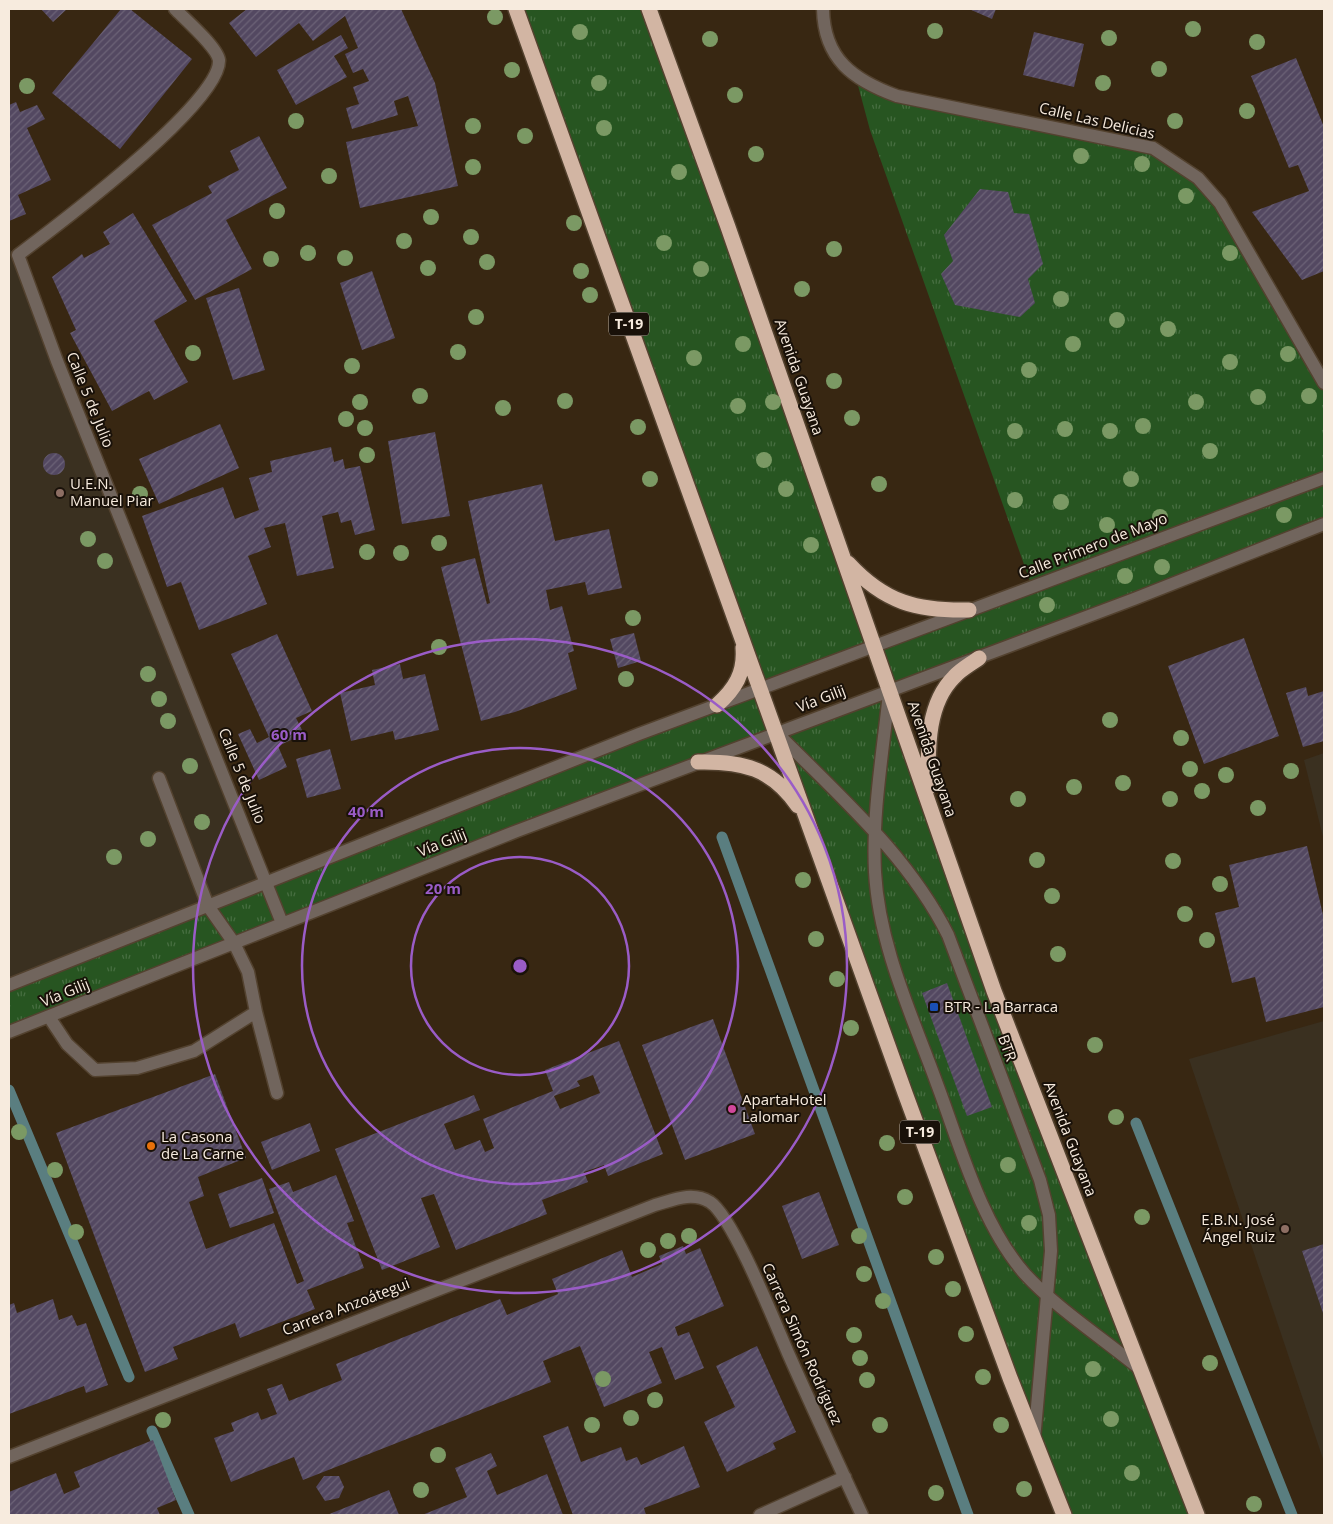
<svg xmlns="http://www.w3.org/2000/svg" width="1333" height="1524" font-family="'Open Sans',sans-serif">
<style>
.education{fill:#3a3020}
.grass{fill:url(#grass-tufts);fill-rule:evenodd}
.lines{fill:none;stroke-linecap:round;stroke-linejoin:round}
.stream{stroke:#5a7e80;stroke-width:11}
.building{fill:url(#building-hatch);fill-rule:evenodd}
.minor-casing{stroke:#53422f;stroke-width:15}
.highway-casing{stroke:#53422f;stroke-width:18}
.minor{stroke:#71655d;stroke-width:12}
.highway{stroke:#d2b5a3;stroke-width:15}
.tree{fill:#7b9964}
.ring{fill:none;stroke:#9a5cc7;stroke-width:2.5}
.education-dot{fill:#8d6e63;stroke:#191109;stroke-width:2}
.transit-dot{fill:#1a4fb4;stroke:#191109;stroke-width:2}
.hotel-dot{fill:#d1479c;stroke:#191109;stroke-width:2}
.food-dot{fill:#e8710a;stroke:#191109;stroke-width:2}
.labels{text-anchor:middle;stroke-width:4;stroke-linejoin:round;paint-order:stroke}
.shield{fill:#191109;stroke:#b4aa9e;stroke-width:1}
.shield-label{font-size:14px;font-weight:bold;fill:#f7ebde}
.street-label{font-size:15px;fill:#f7ebde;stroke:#191109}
.poi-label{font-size:15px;fill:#f7ebde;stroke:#191109;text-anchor:start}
.centre{fill:#9a5cc7;stroke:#191109;stroke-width:2.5}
.ring-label{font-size:15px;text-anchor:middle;font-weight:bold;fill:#9a5cc7;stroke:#191109;stroke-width:4;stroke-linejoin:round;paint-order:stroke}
</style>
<defs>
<pattern id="grass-tufts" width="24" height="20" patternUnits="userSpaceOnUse" patternTransform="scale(1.25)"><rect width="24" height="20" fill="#275521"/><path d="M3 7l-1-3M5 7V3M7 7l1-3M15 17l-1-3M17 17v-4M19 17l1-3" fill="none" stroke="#476e41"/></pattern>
<pattern id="building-hatch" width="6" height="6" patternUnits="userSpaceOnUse" patternTransform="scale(1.25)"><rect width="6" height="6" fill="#534861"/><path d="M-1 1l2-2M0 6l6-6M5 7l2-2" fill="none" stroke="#6c6377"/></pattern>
</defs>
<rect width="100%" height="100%" fill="#382712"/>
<path class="education" d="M9 249 18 255 267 882 9 985Z
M1324 753V841L1304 760Z
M1324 1021V1462L1189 1059Z"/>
<path class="grass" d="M516 9H649L874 646 1032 587 870 130 856 78 873 87 1153 148 1198 178 1324 383V524L890 691 1197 1515H1064L777 734 9 1031V985L761 689ZM874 646 889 691 777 733 761 689Z"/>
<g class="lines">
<path class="stream" d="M722 837 968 1515
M9 1090 129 1377
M1136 1123 1292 1515
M152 1431 189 1515"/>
</g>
<path class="building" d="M41 9H67L53 22Z
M121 9H130L192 59 120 149 52 93Z
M247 9H401L435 83 458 186 360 208 346 142 418 126 408 96 394 101 398 115 352 129 346 108 359 104 353 87 369 81 363 69 353 73 345 54 358 48 345 16 313 41 299 23 256 57 229 23Z
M969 9H996L992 19Z
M1034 32 1084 44 1074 87 1023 75Z
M341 35 348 48 334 56 347 77 296 105 277 70Z
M1296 58 1324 127V271L1302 280 1252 212 1309 191 1298 165 1289 168 1251 76Z
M16 102 20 112 37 105 45 119 27 128 51 180 18 195 26 214 9 221V105Z
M259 136 287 188 226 220 252 269 195 300 152 225 212 193 208 186 239 170 230 151Z
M980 189 1008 192 1014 213 1029 214 1043 264 1028 279 1035 303 1020 317 955 305 941 274 953 261 944 235Z
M133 213 187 301 154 321 188 382 154 400 149 391 112 411 70 333 76 330 52 277 82 254 84 258 110 244 103 232Z
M372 271 395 338 362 350 340 283Z
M239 288 265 370 233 380 206 298Z
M220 424 239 468 159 504 139 459Z
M435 432 450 516 402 524 388 441Z
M331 447 334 462 343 459 345 469 360 466 375 530 355 535 351 520 341 523 338 512 322 516 334 568 297 576 285 523 264 528 271 547 248 556 267 604 199 630 181 582 167 587 142 516 223 487 235 519 259 510 249 478 272 472 270 461Z
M43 464a11 11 0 1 1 22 0a11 11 0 1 1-22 0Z
M542 484 555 541 609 529 622 588 588 595 585 582 546 590 550 610 562 606 574 651 568 653 577 689 515 712 481 721 441 567 475 558 487 604 490 603 468 501Z
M634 633 641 661 618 668 610 639Z
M277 634 312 711 296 718 304 734 278 746 287 767 259 780 238 734 250 729 257 743 269 737 231 654Z
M1244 638 1279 736 1204 764 1168 666Z
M400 664 403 679 425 674 439 730 395 740 393 731 351 741 340 693 375 685 372 670Z
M1306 687 1308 696 1324 691V741L1303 747 1286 693Z
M330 749 341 789 307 798 296 759Z
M1307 846 1324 919V1007L1266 1022 1255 977 1232 983 1215 913 1239 907 1229 865Z
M947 983 992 1107 967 1116 922 993Z
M713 1019 755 1134 685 1160 642 1045Z
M619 1041 663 1154 608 1176 604 1165 584 1172 588 1182 542 1200 547 1214 456 1250 434 1194 421 1198 440 1247 382 1270 335 1149 474 1095 480 1110 444 1124 455 1150 480 1140 485 1152 494 1148 483 1119 553 1091 545 1070ZM593 1075 600 1093 560 1109 554 1096 580 1086 577 1081Z
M215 1074 246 1158 198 1177 204 1196 189 1202 206 1249 274 1223 297 1284 304 1281 269 1189 289 1182 293 1192 336 1175 354 1221 347 1223 364 1268 307 1290 315 1309 240 1338 235 1323 173 1347 178 1359 145 1372 56 1133Z
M310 1123 320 1151 272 1170 261 1142Z
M262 1178 274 1213 230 1228 218 1194Z
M819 1192 839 1245 802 1259 782 1206Z
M1324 1244V1316L1302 1251Z
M683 1246 686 1254 700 1248 724 1306 675 1327 678 1336 689 1332 704 1368 675 1380 662 1347 649 1352 662 1383 604 1407 580 1346 543 1361 551 1382 303 1480 294 1457 231 1482 214 1438 234 1431 231 1423 258 1412 261 1420 277 1414 267 1389 282 1384 289 1401 342 1380 336 1364 500 1299 507 1315 558 1294 552 1279 622 1250 632 1277 662 1264 659 1256Z
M53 1299 59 1320 72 1315 77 1326 86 1323 108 1385 86 1393 84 1386 9 1414V1305L14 1303 17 1313Z
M757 1346 796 1432 773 1443 776 1449 727 1472 704 1422 735 1407 716 1366Z
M568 1426 581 1462 621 1447 626 1461 637 1457 641 1465 684 1446 700 1487 644 1508 646 1515H573L543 1436Z
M153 1440 176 1500 157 1508 160 1515H9V1492L56 1473 64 1494 80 1487 74 1472Z
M491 1453 497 1466 487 1471 497 1495 547 1474 563 1515H422L467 1497 455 1468Z
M324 1476H339L344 1487 339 1498 325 1501 316 1487Z
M389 1490 399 1515H327Z"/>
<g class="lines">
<defs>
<path id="minor" d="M175 9C185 19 217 47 219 60 222 102 54 228 18 255L57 361 282 923
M823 9C824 59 853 80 897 96L1153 148 1198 178 1220 203 1324 383
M889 693C883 752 872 813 875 872 879 946 912 1015 937 1084 960 1145 981 1224 1025 1274 1055 1307 1105 1340 1140 1369
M777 733C839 796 908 855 948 935L1040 1180 1049 1215 1051 1251 1034 1440
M9 985 639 734 1324 478
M256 1012 277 1093
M49 1017 67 1044 95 1070 137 1068 194 1051 256 1012 248 972 234 943 208 906 159 778
M9 1032 517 831 1134 599 1324 524
M9 1457 655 1205C673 1200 692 1191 710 1202 733 1217 775 1323 788 1353 812 1407 837 1461 862 1515
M760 1515 845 1477"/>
<path id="highway" d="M516 9 905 1093 1010 1378 1064 1515
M649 9 728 227 994 991 1197 1515
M848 563C885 603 917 611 969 610
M717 705C735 689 745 673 743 648
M698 762C742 761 772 768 798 806
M928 788C928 751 926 705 954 677 961 669 971 664 979 658"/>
</defs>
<use href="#minor" class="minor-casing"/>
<use href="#highway" class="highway-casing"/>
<use href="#minor" class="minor"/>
<use href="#highway" class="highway"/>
</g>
<g class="tree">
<circle cx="495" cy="17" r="8"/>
<circle cx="1193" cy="29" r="8"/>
<circle cx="935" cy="31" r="8"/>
<circle cx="580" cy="32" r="8"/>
<circle cx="1109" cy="38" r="8"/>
<circle cx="710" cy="39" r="8"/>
<circle cx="1257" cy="42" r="8"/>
<circle cx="1159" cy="69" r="8"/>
<circle cx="512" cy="70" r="8"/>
<circle cx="599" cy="83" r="8"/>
<circle cx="1103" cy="83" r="8"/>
<circle cx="27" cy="86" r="8"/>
<circle cx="735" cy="95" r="8"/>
<circle cx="1247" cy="111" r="8"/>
<circle cx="296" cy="121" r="8"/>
<circle cx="1175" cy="121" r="8"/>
<circle cx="473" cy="126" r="8"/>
<circle cx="604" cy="128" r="8"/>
<circle cx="525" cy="136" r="8"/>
<circle cx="756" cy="154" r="8"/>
<circle cx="1081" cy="156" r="8"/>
<circle cx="1142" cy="164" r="8"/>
<circle cx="473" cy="167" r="8"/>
<circle cx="679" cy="172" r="8"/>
<circle cx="329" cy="176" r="8"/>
<circle cx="1186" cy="196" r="8"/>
<circle cx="277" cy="211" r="8"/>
<circle cx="431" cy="217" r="8"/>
<circle cx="574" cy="223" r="8"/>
<circle cx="471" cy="237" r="8"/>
<circle cx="404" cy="241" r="8"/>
<circle cx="664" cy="243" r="8"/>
<circle cx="834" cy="249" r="8"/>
<circle cx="308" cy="253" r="8"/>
<circle cx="1230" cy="253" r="8"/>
<circle cx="345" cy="258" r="8"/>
<circle cx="271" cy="259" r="8"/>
<circle cx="487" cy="262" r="8"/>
<circle cx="428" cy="268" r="8"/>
<circle cx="701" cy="269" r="8"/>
<circle cx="581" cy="271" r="8"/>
<circle cx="802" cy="289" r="8"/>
<circle cx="590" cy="295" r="8"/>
<circle cx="1061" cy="299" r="8"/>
<circle cx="476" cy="317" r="8"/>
<circle cx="1117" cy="320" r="8"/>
<circle cx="1168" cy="329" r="8"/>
<circle cx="743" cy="344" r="8"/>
<circle cx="1073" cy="344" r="8"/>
<circle cx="458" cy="352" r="8"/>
<circle cx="193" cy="353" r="8"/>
<circle cx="1288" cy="354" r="8"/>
<circle cx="694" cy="358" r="8"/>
<circle cx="1230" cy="362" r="8"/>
<circle cx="352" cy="366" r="8"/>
<circle cx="1029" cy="370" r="8"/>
<circle cx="834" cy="381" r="8"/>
<circle cx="420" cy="396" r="8"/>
<circle cx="1309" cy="396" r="8"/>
<circle cx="1258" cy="397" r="8"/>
<circle cx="565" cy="401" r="8"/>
<circle cx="360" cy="402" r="8"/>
<circle cx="773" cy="402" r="8"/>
<circle cx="1196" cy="402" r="8"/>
<circle cx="738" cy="406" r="8"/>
<circle cx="503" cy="408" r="8"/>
<circle cx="852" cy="418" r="8"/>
<circle cx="346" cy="419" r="8"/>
<circle cx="1143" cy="426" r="8"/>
<circle cx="638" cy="427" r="8"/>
<circle cx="365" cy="428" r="8"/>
<circle cx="1065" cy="429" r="8"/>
<circle cx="1015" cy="431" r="8"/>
<circle cx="1110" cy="431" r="8"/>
<circle cx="1210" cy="451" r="8"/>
<circle cx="367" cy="455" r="8"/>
<circle cx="764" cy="460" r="8"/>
<circle cx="650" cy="479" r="8"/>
<circle cx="1131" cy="479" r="8"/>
<circle cx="879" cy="484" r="8"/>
<circle cx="786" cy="489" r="8"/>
<circle cx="140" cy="494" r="8"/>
<circle cx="1015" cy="500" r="8"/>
<circle cx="1061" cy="502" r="8"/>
<circle cx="1284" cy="515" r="8"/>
<circle cx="1160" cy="517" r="8"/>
<circle cx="1107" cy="525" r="8"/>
<circle cx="88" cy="539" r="8"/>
<circle cx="439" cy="543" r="8"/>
<circle cx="811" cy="545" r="8"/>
<circle cx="367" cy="552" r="8"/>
<circle cx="401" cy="553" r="8"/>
<circle cx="105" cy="561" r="8"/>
<circle cx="1162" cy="567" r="8"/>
<circle cx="1125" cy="576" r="8"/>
<circle cx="1047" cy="605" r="8"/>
<circle cx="633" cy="618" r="8"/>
<circle cx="439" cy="647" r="8"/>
<circle cx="148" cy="674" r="8"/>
<circle cx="626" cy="679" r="8"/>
<circle cx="159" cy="699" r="8"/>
<circle cx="1110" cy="720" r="8"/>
<circle cx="168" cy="721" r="8"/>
<circle cx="1181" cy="738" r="8"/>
<circle cx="190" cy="766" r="8"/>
<circle cx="1190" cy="769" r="8"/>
<circle cx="1291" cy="771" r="8"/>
<circle cx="1226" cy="775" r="8"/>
<circle cx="1123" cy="783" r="8"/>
<circle cx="1074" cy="787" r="8"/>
<circle cx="1202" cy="791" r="8"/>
<circle cx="1018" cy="799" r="8"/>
<circle cx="1170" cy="799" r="8"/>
<circle cx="1258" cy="808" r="8"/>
<circle cx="202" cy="822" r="8"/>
<circle cx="148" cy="839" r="8"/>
<circle cx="114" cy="857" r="8"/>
<circle cx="1037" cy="860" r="8"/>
<circle cx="1173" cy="861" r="8"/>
<circle cx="803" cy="880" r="8"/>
<circle cx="1220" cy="884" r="8"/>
<circle cx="1052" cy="896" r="8"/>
<circle cx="1185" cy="914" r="8"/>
<circle cx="816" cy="939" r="8"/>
<circle cx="1207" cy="940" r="8"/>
<circle cx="1058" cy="954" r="8"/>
<circle cx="837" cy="979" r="8"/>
<circle cx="851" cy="1028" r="8"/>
<circle cx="1095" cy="1045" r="8"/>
<circle cx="1116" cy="1117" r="8"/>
<circle cx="19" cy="1132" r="8"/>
<circle cx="887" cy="1143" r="8"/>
<circle cx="1008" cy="1165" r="8"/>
<circle cx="55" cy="1170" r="8"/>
<circle cx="905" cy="1197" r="8"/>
<circle cx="1142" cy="1217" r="8"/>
<circle cx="1029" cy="1223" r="8"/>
<circle cx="76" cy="1232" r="8"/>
<circle cx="689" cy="1236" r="8"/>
<circle cx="859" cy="1236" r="8"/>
<circle cx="668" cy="1241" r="8"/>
<circle cx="648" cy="1250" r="8"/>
<circle cx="936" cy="1257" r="8"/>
<circle cx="864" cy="1274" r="8"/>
<circle cx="953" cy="1289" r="8"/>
<circle cx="883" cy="1301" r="8"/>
<circle cx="966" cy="1334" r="8"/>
<circle cx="854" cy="1335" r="8"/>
<circle cx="860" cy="1358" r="8"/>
<circle cx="1210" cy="1363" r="8"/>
<circle cx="1093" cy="1369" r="8"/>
<circle cx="983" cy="1377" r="8"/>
<circle cx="603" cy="1379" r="8"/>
<circle cx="867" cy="1380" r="8"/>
<circle cx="655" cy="1400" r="8"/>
<circle cx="631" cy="1418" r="8"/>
<circle cx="1111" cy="1419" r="8"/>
<circle cx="163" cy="1420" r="8"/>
<circle cx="592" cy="1425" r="8"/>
<circle cx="880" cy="1425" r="8"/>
<circle cx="1001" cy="1425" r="8"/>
<circle cx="438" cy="1455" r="8"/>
<circle cx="1132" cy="1473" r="8"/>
<circle cx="1024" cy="1489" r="8"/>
<circle cx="421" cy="1490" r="8"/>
<circle cx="936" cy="1493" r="8"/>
<circle cx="1254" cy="1504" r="8"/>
</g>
<g class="ring">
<circle cx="520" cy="966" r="109"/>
<circle cx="520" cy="966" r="218"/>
<circle cx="520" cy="966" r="327"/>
</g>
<g class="education-dot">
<circle cx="60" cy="493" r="5"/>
<circle cx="1285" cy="1229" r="5"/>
</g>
<rect class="transit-dot" x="929" y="1002" width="10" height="10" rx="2.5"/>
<circle class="hotel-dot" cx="732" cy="1109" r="5"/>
<circle class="food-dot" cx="151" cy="1146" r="5"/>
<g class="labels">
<g class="shield">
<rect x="609" y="312.5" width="40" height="23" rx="4"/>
<rect x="900" y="1120.5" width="40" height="23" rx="4"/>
</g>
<g class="shield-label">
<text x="629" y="329">T-19</text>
<text x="920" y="1137">T-19</text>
</g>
<g class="street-label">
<text transform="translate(1097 121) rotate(13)" y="5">Calle Las Delicias</text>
<text transform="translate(799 377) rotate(71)" y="5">Avenida Guayana</text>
<text transform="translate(90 400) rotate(68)" y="5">Calle 5 de Julio</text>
<text transform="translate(1093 546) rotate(-21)" y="5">Calle Primero de Mayo</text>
<text transform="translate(821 699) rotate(-21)" y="5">Vía Gilij</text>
<text transform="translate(932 759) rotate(71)" y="5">Avenida Guayana</text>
<text transform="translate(242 776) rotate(68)" y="5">Calle 5 de Julio</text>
<text transform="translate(442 843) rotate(-22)" y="5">Vía Gilij</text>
<text transform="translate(65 993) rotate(-22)" y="5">Vía Gilij</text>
<text transform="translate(1007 1048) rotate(70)" y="5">BTR</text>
<text transform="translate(1070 1139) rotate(69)" y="5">Avenida Guayana</text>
<text transform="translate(346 1307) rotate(-21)" y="5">Carrera Anzoátegui</text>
<text transform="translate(802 1344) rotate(66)" y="5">Carrera Simón Rodríguez</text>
</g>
<g class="poi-label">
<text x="70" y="489">U.E.N.<tspan x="70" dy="17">Manuel Piar</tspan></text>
<text x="944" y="1012">BTR - La Barraca</text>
<text x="742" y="1105">ApartaHotel<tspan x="742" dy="17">Lalomar</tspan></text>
<text x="161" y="1142">La Casona<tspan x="161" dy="17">de La Carne</tspan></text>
<text x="1275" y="1225" text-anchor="end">E.B.N. José<tspan x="1275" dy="17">Ángel Ruiz</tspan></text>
</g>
</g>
<circle cx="520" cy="966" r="8" class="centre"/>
<g class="ring-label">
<text x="289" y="740">60 m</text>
<text x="366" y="817">40 m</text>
<text x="443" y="894">20 m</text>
</g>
<rect width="1333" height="1524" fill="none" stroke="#f7ebde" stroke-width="20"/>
</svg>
